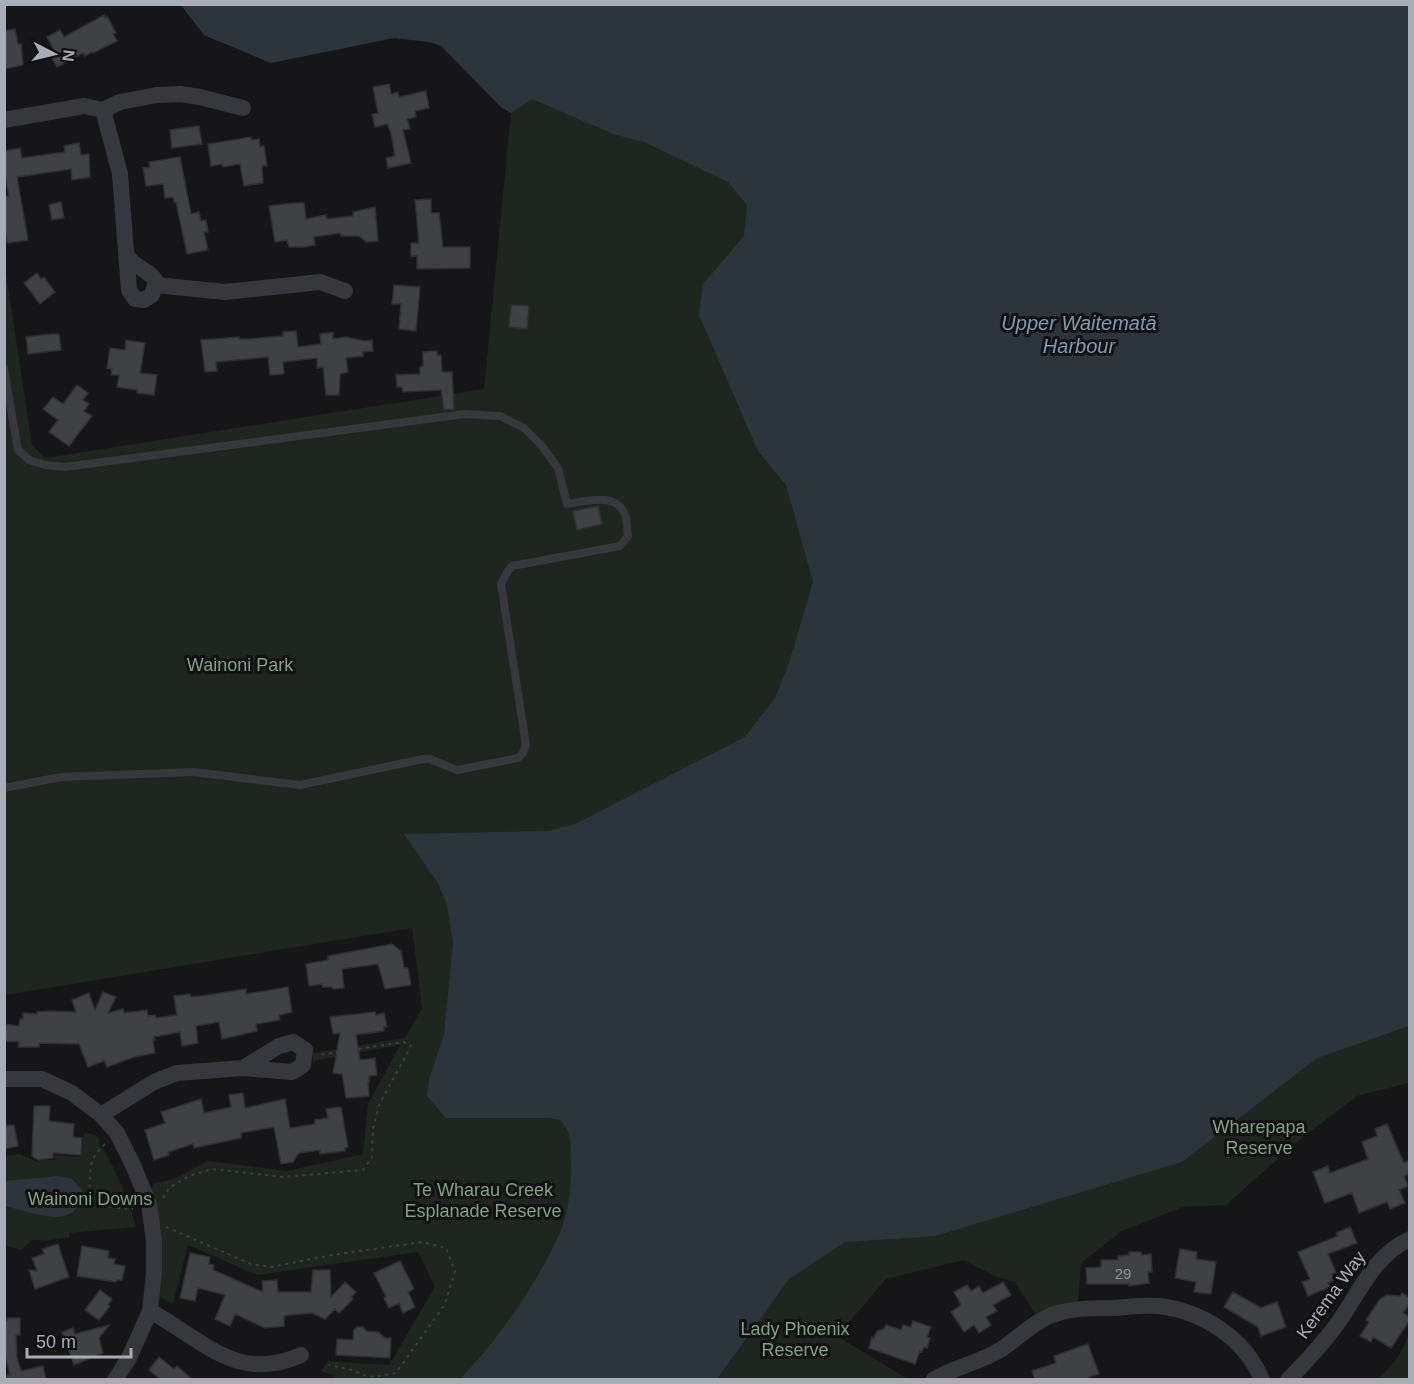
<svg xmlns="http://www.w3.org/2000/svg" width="1414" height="1384" font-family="Helvetica,sans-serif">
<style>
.green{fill:#1e261f}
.water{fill:#2c353c}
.building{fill:#404145;stroke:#303034;stroke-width:1.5}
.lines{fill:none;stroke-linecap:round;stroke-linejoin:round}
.path{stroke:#3d3f44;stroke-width:2;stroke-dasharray:3 4.5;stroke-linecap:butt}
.service{stroke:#37383d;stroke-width:8}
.minor{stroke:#37383d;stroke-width:16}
.labels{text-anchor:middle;stroke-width:6;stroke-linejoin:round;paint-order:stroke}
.number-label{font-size:15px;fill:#8e929b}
.park-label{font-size:18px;fill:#7fa381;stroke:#111113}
.street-label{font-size:18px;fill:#a8adb8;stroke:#111113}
.water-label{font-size:20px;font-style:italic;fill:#7f9bb3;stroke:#111113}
</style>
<rect width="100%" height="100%" fill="#161618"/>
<path class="green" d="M181 5H1409V1083L1357 1096 1298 1141 1226 1205 1183 1207 1122 1231 1081 1263 1078 1303 1057 1306 1035 1314 1015 1282 997 1277 963 1260 886 1279 837 1336 908 1379H333L332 1375 321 1371 328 1361 389 1365 435 1287 418 1252 257 1275 188 1245 173 1304 160 1297 161 1246 151 1189 154 1183 171 1180 208 1161 287 1171 363 1154 368 1104 400 1045 313 1061V1053L405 1038 422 1008 412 928 5 995V267L32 445 45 458 484 389 511 113 501 107 441 46 430 42 394 38 271 63 204 35Z
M88 1133 97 1136 100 1141 99 1143C118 1173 126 1193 136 1227L69 1233V1237L46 1241 32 1240 21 1250 4 1245V1156L20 1154 38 1162 43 1160H54L55 1155 81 1157 84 1134Z
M1409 1334V1379H1378C1393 1366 1402 1352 1409 1334Z"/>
<path class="water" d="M181 5H1409V1026L1317 1058 1182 1162 935 1236 845 1242 789 1279 717 1379H460C497 1341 537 1284 559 1235 569 1212 572 1183 571 1158 570 1140 572 1134 560 1120L550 1118H446L427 1096 429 1080 444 1035 453 942 447 905 438 883 404 834 548 831 575 824 745 737 775 698 789 663 813 582 786 485 758 451 699 315 703 284 744 236 747 205 728 182 644 142 613 134 532 99 511 113 501 107 441 46 430 42 394 38 271 63 204 35Z
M58 1176 72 1179 82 1190C84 1205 72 1217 56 1217 43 1217 19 1209 5 1206V1181Z"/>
<path class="building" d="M104 15 105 18 107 16 116 33 113 34 117 41 93 53 92 52 85 56 83 53 57 67 50 54 55 52 47 37 60 30 64 37Z
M15 29 18 44H21L23 65 4 69V31Z
M389 84 391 94 398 92 399 97 426 91 429 108 415 111 416 117 407 119 410 129 403 130 411 163 388 168 386 158 395 156 391 133 387 124 375 127 372 114 378 113 373 87Z
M199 126 202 144 172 148 170 130Z
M251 137 252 140 259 139 260 147 264 146 267 166H262L263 183 244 186 240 164 223 167 222 164 211 166 208 144Z
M79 143 81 155 89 154 90 177 72 180 71 169 17 177 28 240 7 243 4 229V196H9L4 173V151L20 148 22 158 65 152 64 146Z
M180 157 191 214 199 212 201 221 206 220 208 232H204L208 250 187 254 176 202H174L173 197 165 198 163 184 146 186 143 168 150 167 149 162Z
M431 199V213H439L443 247H470V268L417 269V256H411V243H419L415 200Z
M61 202 64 218 52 220 49 205Z
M294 203H304L306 219 326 215 327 219 353 216V212L375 207 378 241 366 242 359 236H341L340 233 314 237 315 245 303 247H289L287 240 275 242 269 206Z
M37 273 41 279 44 277 55 292 40 304 24 283Z
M394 285 420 287 416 331 399 329 401 304H392Z
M511 305 529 306 527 329 509 327Z
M296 331 298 347 321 344 320 334 333 332V339L346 337 365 341 372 340 373 351 363 352V356L346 358 348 372 340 374 339 395H326L323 367 317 368V358L283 362 284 373 282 374 270 375 268 357 216 362 217 371 205 372 201 340 239 337V339H249L283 336V332Z
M51 334H59L61 350 28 354 26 337Z
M126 340 145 343 140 373 157 375 154 395 137 393V390L117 387 119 375H111L112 369 107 368 110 348 125 350Z
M437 351V355H441L442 372H452L454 409 444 410 441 390 403 392 402 387H397L396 375 420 374V367L423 366V352Z
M77 385 88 393 83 400 89 404 84 411 92 416 69 446 49 432 58 420 43 409 53 397 63 404Z
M598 506 602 524 577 530 573 511Z
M392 944 401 951 404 968H408L411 985 385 989 378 964 342 969 344 988 333 989 332 987H322V984L309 986 306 964 328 960V956Z
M288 987 292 1012 279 1015 280 1020 256 1024 257 1031 222 1039 219 1022 196 1026 198 1043 182 1046 180 1032 154 1037 155 1040H153L155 1053 134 1057 107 1067 104 1061 88 1067 79 1044 39 1043V1047H18L19 1042 4 1041V1024L19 1026 20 1019H23V1013L37 1014V1012L48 1011 76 1012 72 1000 89 993 95 1010 103 992 116 997 108 1013 123 1009 124 1013 147 1010 148 1016 155 1015 156 1018 177 1015 174 996 190 994 191 997 208 995 246 989V994Z
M375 1012 376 1015 384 1013 387 1027H384V1031L356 1035 360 1060 375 1058 377 1075 369 1076V1082H368L369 1096 346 1098 342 1074 333 1073 340 1033 333 1034 330 1017Z
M243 1093 245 1108 285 1099 290 1128 315 1124V1120L328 1118 326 1109 341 1107 348 1147 345 1148V1151L320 1154V1150L299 1153 293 1162 281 1164 274 1127 241 1133V1138L194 1148 193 1144 168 1152 169 1155 154 1160 145 1130 165 1123 161 1112 201 1099 204 1113 231 1107 229 1095Z
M34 1106H50L49 1121 74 1124 73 1137 82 1138 81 1155 53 1153V1158L38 1160 32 1156Z
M1387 1124 1404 1163 1410 1160V1174L1404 1176 1408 1186 1399 1190 1405 1203 1390 1209 1387 1202 1359 1213 1352 1193 1325 1203 1313 1172 1328 1166 1330 1173 1368 1159 1362 1142 1377 1136 1375 1129Z
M14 1125 18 1146 4 1149V1126Z
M1350 1227 1357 1243 1328 1254 1336 1273 1332 1274 1334 1280 1328 1283 1330 1287 1308 1296 1302 1282 1310 1279 1298 1252 1338 1236 1336 1233Z
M58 1244 69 1277 35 1289 29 1270 37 1271 32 1258 44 1254 42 1249Z
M82 1246 109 1251 108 1258 115 1259 114 1264 125 1266 122 1280H117L116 1282 77 1276Z
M1180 1249 1197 1252 1196 1259 1216 1262 1211 1294 1194 1292 1196 1282 1175 1278Z
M1129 1252H1141L1142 1255 1151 1254 1152 1272H1148L1149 1283 1129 1286V1284H1087L1086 1268 1101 1267V1260H1118V1256L1129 1255Z
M190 1253 210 1257 209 1264 214 1265 213 1270 263 1292 262 1281 277 1280 278 1292H311L313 1270H330L331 1297 345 1282 356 1292 351 1297 353 1299 339 1313 335 1309 325 1319 312 1313 290 1315 284 1316V1326L265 1328 235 1314 230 1326 215 1319 225 1295 198 1288 195 1301 180 1298Z
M400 1261 414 1289 408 1292 415 1307 403 1313 399 1303 389 1308 384 1298 386 1297 374 1273Z
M1003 1282 1011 1295 993 1305 997 1311 986 1317 991 1325 979 1333 974 1325 964 1332 951 1312 961 1305 954 1292 967 1285 971 1291 979 1286 983 1293Z
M100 1290 112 1299 108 1305 110 1306 99 1320 85 1310Z
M1233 1292 1261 1308 1277 1302 1286 1327 1261 1336 1258 1327 1224 1307Z
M1402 1293 1410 1298V1303L1403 1313 1410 1317V1320L1391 1348 1373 1337 1371 1342 1360 1336 1369 1322 1366 1320 1380 1299 1387 1295 1400 1296Z
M7 1318H20V1335H16L17 1358 21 1371 43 1366 46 1380H5L4 1376 10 1374 4 1353V1321L7 1320Z
M913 1321 931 1327 927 1337 930 1338 927 1348 924 1347 922 1352 920 1351 915 1364 869 1348 872 1337 874 1338 877 1331 884 1329 886 1325 901 1330 903 1325 911 1327Z
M109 1325 99 1338 103 1353 74 1365 62 1332 73 1328 75 1334Z
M357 1327H363L366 1331 378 1332 385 1338H391L390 1358 336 1355 337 1339 353 1340 354 1330Z
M1088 1344 1099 1374 1089 1377 1090 1380H1035L1032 1371 1056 1363 1054 1356Z
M159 1357 174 1369 177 1366 193 1380H161L149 1370Z"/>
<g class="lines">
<path class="path" d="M105 1144C84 1163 93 1174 88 1199L115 1208 133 1209
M67 1198 88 1199
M163 1198 169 1188 189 1176 212 1169 283 1177 363 1170 372 1157 373 1129 379 1105 411 1046 404 1042 319 1055
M166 1227 251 1264 271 1267 332 1255 422 1242 446 1248 455 1271 445 1304 396 1373 374 1377 364 1375 352 1370 329 1365"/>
<path class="service" d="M4 368 18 450 29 460 45 465 65 467 465 414 500 416 524 428 541 445 558 468 567 504C586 501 618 491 626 517 627 523 627 530 628 536L620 546 512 566 508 571 501 584 526 745 523 753 518 758 457 770 430 759H423L300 785 193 772 61 777 4 788"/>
<path class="minor" d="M103 110 120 174 129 290 135 299 144 300 152 295 156 281C149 269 136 269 128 257
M4 120 84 106 103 110 120 102 157 95 180 94 200 97 243 108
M156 285 225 292 320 282 345 291
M4 1079H42L72 1093 101 1115 117 1133 133 1165 149 1204 154 1241V1273L150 1311 129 1358 115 1380
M101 1115 154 1082 177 1073 243 1068 292 1072 303 1065 305 1050 293 1042 279 1046 243 1068
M150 1311C202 1339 237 1384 301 1355
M933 1380C954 1367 979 1363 1000 1350 1019 1338 1036 1319 1058 1313 1076 1308 1094 1308 1113 1308 1128 1307 1144 1305 1159 1306 1202 1311 1245 1338 1262 1380
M1288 1380C1306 1362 1323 1343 1338 1323 1359 1293 1374 1255 1410 1239"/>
</g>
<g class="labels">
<g class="number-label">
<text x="1123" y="1279">29</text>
</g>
<g class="park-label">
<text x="240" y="671">Wainoni Park</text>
<text x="1259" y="1133">Wharepapa<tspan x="1259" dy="21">Reserve</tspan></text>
<text x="483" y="1196">Te Wharau Creek<tspan x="483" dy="21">Esplanade Reserve</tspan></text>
<text x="90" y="1205">Wainoni Downs</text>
<text x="795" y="1335">Lady Phoenix<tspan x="795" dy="21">Reserve</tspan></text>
</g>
<g class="street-label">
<text transform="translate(1331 1295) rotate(-54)" y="6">Kerema Way</text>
</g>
<g class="water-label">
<text x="1079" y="330">Upper Waitematā<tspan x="1079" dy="23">Harbour</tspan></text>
</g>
</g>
<rect width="1414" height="1384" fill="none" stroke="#a8adb8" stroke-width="12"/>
<g transform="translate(54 54) rotate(97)" stroke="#111113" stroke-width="4.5" paint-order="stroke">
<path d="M0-4.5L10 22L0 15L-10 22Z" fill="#a8adb8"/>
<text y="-9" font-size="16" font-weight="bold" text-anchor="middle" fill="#a8adb8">N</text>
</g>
<path d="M27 1348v9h104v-9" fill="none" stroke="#a8adb8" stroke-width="3"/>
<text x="36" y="1348" font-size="18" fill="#a8adb8" stroke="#111113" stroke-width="4.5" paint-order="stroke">50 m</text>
</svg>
